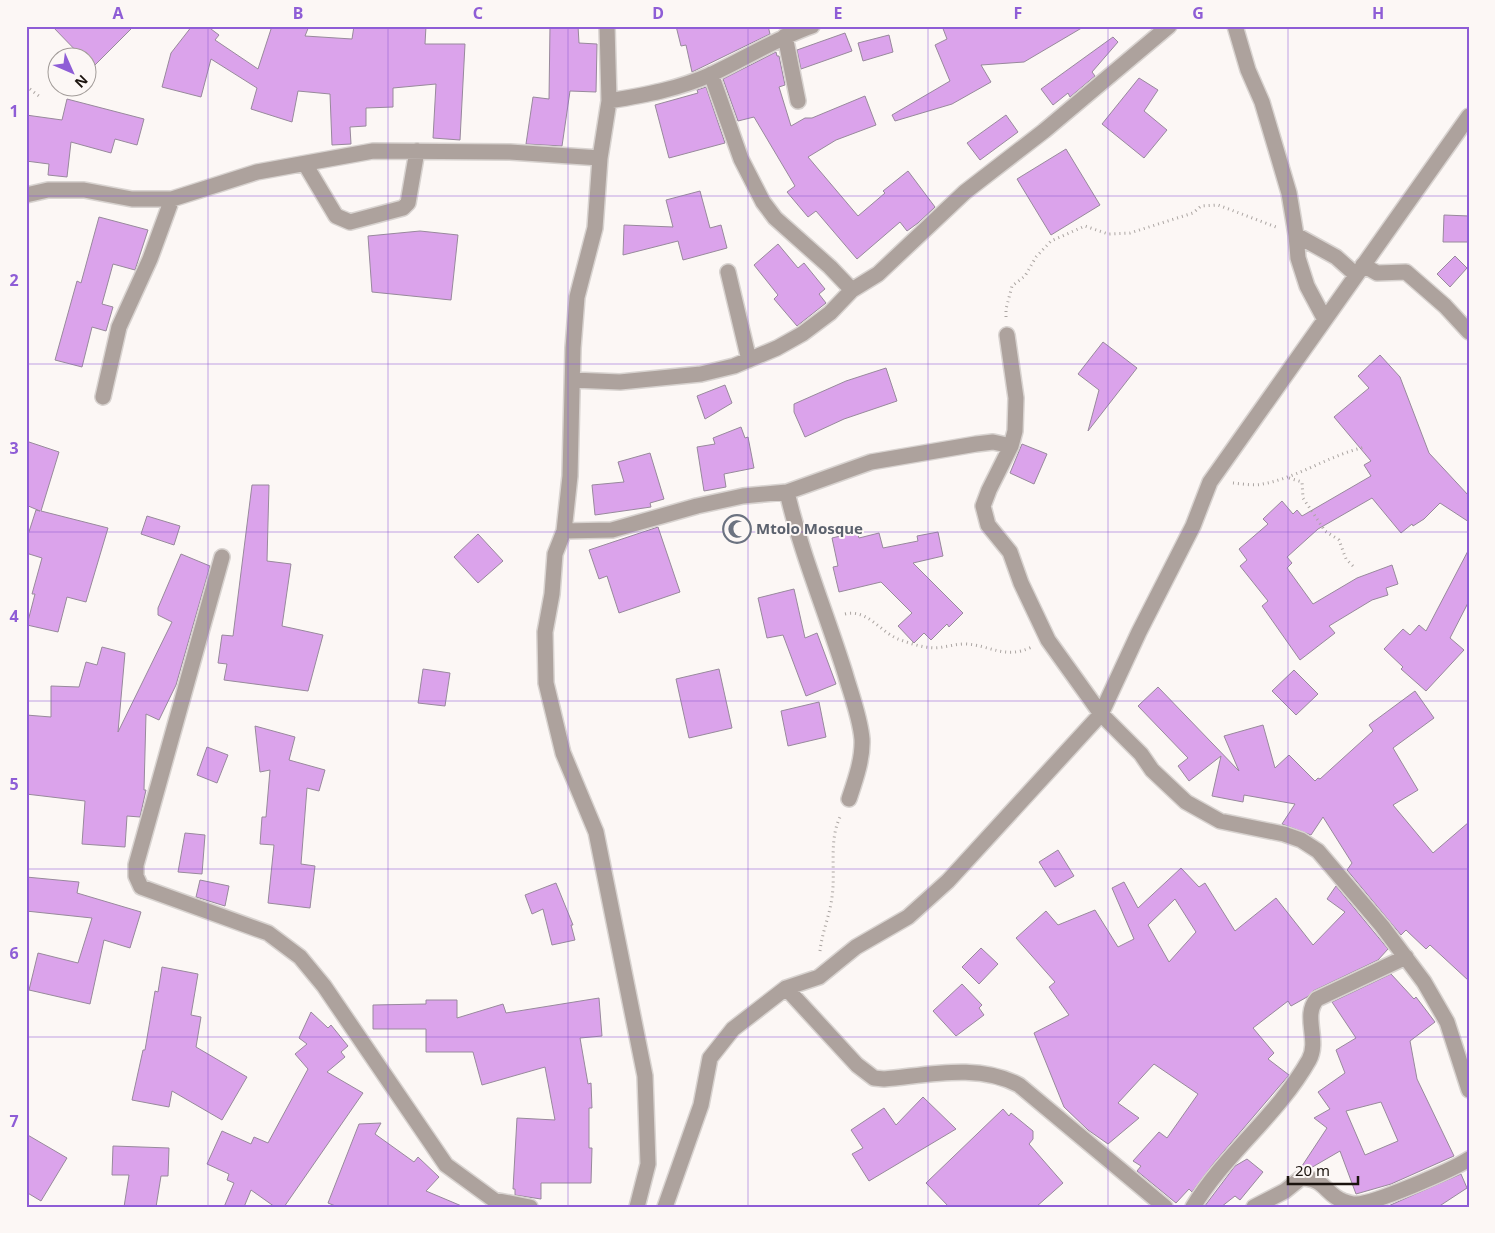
<svg xmlns="http://www.w3.org/2000/svg" width="1495" height="1233" font-family="'Noto Sans',sans-serif">
<style>
.building{fill:#dba3eb;stroke:#98899c;fill-rule:evenodd}
.lines{fill:none;stroke-linecap:round;stroke-linejoin:round}
.minor-casing{stroke:#d8d3d0;stroke-width:18}
.path{stroke:#aba5a2;stroke-width:3;stroke-dasharray:1 4;stroke-linecap:butt}
.minor{stroke:#ada29d;stroke-width:15}
.grid{fill:none;stroke:#8e5dd6;stroke-width:1;stroke-opacity:0.55}
.labels{text-anchor:middle;stroke-width:4;stroke-linejoin:round;paint-order:stroke}
.worship-label{font-size:15px;font-weight:bold;fill:#5b616d;stroke:#fcf7f5;text-anchor:start}
.neatline{fill:none;stroke:#8e5dd6;stroke-width:2}
.grid-label{font-size:16px;text-anchor:middle;font-weight:bold;fill:#8e5dd6}
</style>
<rect width="100%" height="100%" fill="#fcf7f5"/>
<path class="building" d="M52 26H134L92 68 88 63V58H83Z
M192 26H207L219 35 215 40 258 69 272 26H309L305 36 352 39 354 26H426L425 44H465L460 140 433 138 436 84 393 88V107L366 108V126L350 127 351 144 332 145 330 94 298 91 292 122 251 109 257 88 211 59 201 97 162 87 171 53Z
M550 26H578L579 43 597 44 596 92 570 91 562 146 526 144 533 97 549 99Z
M676 26H768L770 34 692 72 686 45 681 46Z
M942 26H1085L1024 62 981 65 991 82 952 104 895 121 892 115 950 81 935 45 947 39Z
M845 33 852 51 801 69 797 50Z
M889 35 893 52 863 61 858 43Z
M1113 37 1118 42 1092 72 1095 76 1070 97 1068 93 1053 105 1041 89Z
M776 52 777 56H779L785 85 779 87 791 126 805 118H812L865 96 876 125 836 140 808 157 858 216 885 193 883 191 908 171 935 207 918 223 907 231 900 222 857 259 816 211 808 217 787 192 795 186 754 117 738 121 723 79Z
M1139 78 1158 90 1144 111 1167 130 1144 158 1102 124Z
M706 87 725 143 669 158 655 105 698 93 697 90Z
M67 99 144 119 137 145 115 139 111 153 71 142 67 177 48 175 49 164 26 161V115L62 120Z
M1006 115 1018 132 980 160 967 143Z
M1066 149 1100 205 1051 235 1017 179Z
M700 191 710 228 721 225 727 248 683 260 678 241 623 255 624 225 673 227 666 200Z
M1444 215 1469 216V242H1443Z
M99 217 148 230 135 270 113 264 102 304 113 307 106 331 92 327 82 367 55 360 77 281 81 283Z
M420 231 458 235 451 300 372 292 368 236Z
M778 244 798 268 804 263 825 289 819 294 826 303 797 326 774 299 778 295 754 265Z
M1455 256 1467 268 1450 287 1437 274Z
M1103 342 1137 368 1088 431 1099 390 1078 374Z
M1380 355 1400 377 1429 453 1469 496V522L1440 503 1424 519 1413 526 1412 524 1401 533 1372 498 1318 529 1287 557 1292 563 1287 568 1313 604 1357 578 1392 565 1398 584 1386 588 1388 595 1372 600 1329 626 1335 633 1300 660 1262 606 1268 601 1240 566 1247 560 1239 549 1268 524 1263 519 1282 501 1293 514 1297 510 1302 516 1371 476 1364 465 1371 461 1334 417 1369 388 1358 376Z
M886 368 897 401 844 419 805 437 794 412V404L846 381Z
M725 385 732 403 705 419 697 396Z
M741 427 745 438 748 437 754 468 724 474 726 487 704 491 697 447 715 444 713 438Z
M26 441 59 452 41 511 108 528 86 602 67 597 58 632 27 625 35 594H32L42 558 26 553V541L36 510 40 511 26 505Z
M1022 444 1047 454 1034 484 1010 473Z
M650 453 664 499 650 503 651 507 595 515 592 485 624 482 618 462Z
M252 485H269L267 561 291 564 282 626 323 635 308 691 224 680 227 664 218 663 222 635 233 636Z
M147 516 180 526 174 545 141 534Z
M658 527 680 592 619 613 607 576 599 579 589 550Z
M857 532 859 538 879 533 883 548 918 541 917 536 938 532 943 556 913 563 963 613 949 627 947 624 931 640 924 633 914 643 898 626 912 613 881 582 839 592 833 567 838 566 832 538Z
M478 534 503 561 478 583 454 557Z
M1469 549V601L1450 638 1464 650 1426 691 1401 669 1403 667 1384 649 1403 629 1410 635 1419 625 1426 631Z
M181 554 210 566 176 685 159 720 146 714 144 790H146L140 817 127 816 125 847 82 844 85 801 26 794V715L51 717V686L79 687 86 662 97 665 102 647 125 653 118 732 172 622 158 615V608Z
M794 589 805 638 817 633 836 684 806 696 783 635 767 638 758 598Z
M423 669 450 673 445 706 418 703Z
M719 669 732 728 689 738 676 679Z
M1294 670 1318 694 1296 715 1272 691Z
M1158 687 1239 771 1224 736 1263 725 1275 768 1289 755 1315 781 1318 778 1320 779 1373 731 1369 725 1415 691 1434 718 1393 748 1418 790 1393 805 1433 853 1469 822V981L1430 945 1426 949 1406 930 1401 935 1347 870 1352 863 1323 817 1311 835 1282 824 1295 804 1244 795 1243 802 1212 796 1221 756 1189 781 1178 766 1188 758 1138 706Z
M819 702 826 737 788 746 781 711Z
M255 726 295 737 289 760 325 770 319 791 307 788 301 864 315 866 310 908 268 903 274 845 260 844 262 817H266L270 770 260 772Z
M207 747 228 755 217 783 197 775Z
M185 833 205 835 202 874 178 872Z
M1058 850 1074 876 1055 887 1039 862Z
M1181 868 1199 887 1205 883 1235 931 1276 898 1313 945 1345 912 1327 899 1336 886 1388 949 1378 960 1313 991 1307 997 1291 1006 1288 1001 1253 1028 1274 1053 1268 1059 1289 1075 1213 1164 1192 1192 1189 1189 1176 1203 1137 1171 1141 1166 1133 1161 1159 1132 1167 1138 1198 1094 1154 1064 1118 1103 1139 1118 1108 1144 1088 1130 1064 1107 1034 1033 1069 1015 1049 987 1055 982 1016 938 1046 911 1058 925 1095 910 1118 947 1134 939 1112 888 1124 882 1138 908ZM1175 899 1196 932 1169 962 1148 925Z
M26 877 79 882 77 893 141 912 130 948 104 940 90 1004 29 990 38 953 78 963 92 918 26 911Z
M200 880 229 886 225 906 196 897Z
M556 883 573 925H571L575 940 552 945 543 909 532 914 525 895Z
M981 948 998 964 979 984 962 967Z
M162 967 198 974 191 1015 201 1017 196 1047 247 1077 222 1120 172 1091 169 1107 132 1100 143 1050H145L155 991 158 992Z
M1391 974 1414 999 1416 997 1435 1022 1410 1041 1417 1079 1454 1156 1391 1184 1356 1194 1340 1151 1309 1169H1300L1327 1128 1314 1118 1330 1109 1318 1092 1345 1073 1336 1050 1356 1038 1332 1002ZM1381 1102 1398 1141 1365 1155 1346 1111Z
M962 984 982 1005 979 1008 984 1015 956 1036 933 1011Z
M599 998 602 1036 580 1038 588 1084 591 1083 592 1108H589V1148H592L591 1183H541V1199L515 1195V1189H513L517 1118 555 1120 545 1067 482 1085 473 1052H426V1029H373V1005L426 1004V1000H457V1018L503 1004 506 1013Z
M311 1012 328 1028 331 1025 348 1046 341 1052 345 1057 327 1072 363 1093 284 1207H275L251 1190 244 1207H224L234 1183 227 1180 229 1174 207 1164 222 1131 251 1144 254 1137 268 1143 308 1069 295 1054 307 1044 299 1038Z
M923 1097 956 1129 869 1181 852 1154 863 1148 851 1130 884 1108 896 1125Z
M1003 1109 1009 1116 1011 1113 1033 1131V1139L1029 1144 1063 1183 1036 1207H949L926 1183Z
M381 1123 375 1134 414 1162 418 1157 439 1177 426 1191 464 1207H338L328 1203 359 1124Z
M26 1134 67 1158 41 1201 26 1192Z
M113 1146 169 1148 168 1176H161L156 1207H124L129 1175H112Z
M1247 1159 1263 1172 1240 1200 1235 1196 1221 1207H1204L1235 1166Z
M1461 1174 1467 1188 1438 1207H1386Z"/>
<g class="lines">
<defs>
<path id="minor" d="M607 26 609 101 600 158 595 228 577 297 573 348 570 476 564 531 555 554 552 594 545 632 546 683 563 753 596 832 645 1076 648 1164 637 1207
M1235 26 1248 70 1262 102 1289 193 1296 235 1298 258 1307 286 1324 318
M785 36 798 101
M711 74 741 159 763 202 775 218 830 267 852 290
M609 101C645 95 679 89 712 74 746 58 777 38 812 26
M305 164 336 216 350 222 403 208 408 203 417 151
M26 195 48 190H84L132 199H172L257 172 373 151 510 152 600 158
M1296 235 1336 257 1355 274
M1363 265 1377 273 1406 272 1445 306 1469 332
M728 272 749 360
M1007 335 1016 398 1015 431 1011 446 989 490 983 506 988 525 1010 552 1021 583 1048 640 1101 714 1141 754 1152 770 1186 802 1220 821 1284 834 1301 840 1318 851 1382 926 1424 982 1447 1022 1469 1090
M573 380 620 382 701 374 734 366 777 348 802 334 830 313 852 290 878 274 965 192 1044 131 1169 26
M103 397 119 327 150 259 172 199
M787 492C801 553 826 612 845 673 851 694 860 717 862 739 863 759 855 781 849 799
M564 531 612 530 697 506 743 496 787 492 871 462 976 444 993 442 1011 446
M222 557 136 865V876L141 887 268 933 300 957 324 986 446 1165 494 1200 530 1207
M786 988 857 1065 874 1078 884 1079C929 1075 978 1063 1019 1085L1165 1207
M665 1207 701 1105 710 1058 733 1029 786 988 819 977 856 947 908 917 948 881 1101 714 1139 632 1193 526 1210 482 1469 116
M1193 1207C1225 1154 1278 1115 1309 1060 1320 1040 1302 1016 1317 999L1406 957
M1254 1207 1285 1191 1301 1178C1325 1178 1325 1194 1343 1201 1346 1202 1351 1204 1355 1204 1372 1205 1452 1170 1469 1159"/>
</defs>
<use href="#minor" class="minor-casing"/>
<path class="path" d="M26 86 39 96
M1006 317V309L1012 286 1025 276 1036 257 1051 241 1085 226 1108 234 1130 233 1193 213 1201 206 1218 205 1276 227
M1289 478 1302 482 1303 498 1325 531 1339 540 1346 559 1354 567
M1233 483C1243 484 1254 486 1263 484 1299 477 1330 455 1365 447
M845 614C868 609 879 631 898 639 912 644 928 650 943 647 950 646 957 644 965 644 991 645 1004 660 1032 647
M820 951C822 932 830 915 832 897 836 870 828 840 841 815"/>
<use href="#minor" class="minor"/>
</g>
<path class="grid" d="M208 26V1207M388 26V1207M568 26V1207M748 26V1207M928 26V1207M1108 26V1207M1288 26V1207M26 196H1469M26 364H1469M26 532H1469M26 701H1469M26 869H1469M26 1037H1469"/>
<defs>
<symbol id="mosque-ring" viewBox="-11 -11 22 22"><circle r="9.5" fill="#fcf7f5" stroke="#6b7280" stroke-width="1.5"/><path d="M3.5-4.9A6 6 0 1 0 3.5 4.9A5 5 0 1 1 3.5-4.9Z" fill="#6b7280"/></symbol>
</defs>
<g fill-rule="evenodd">
<use href="#mosque-ring" x="721" y="513" width="32" height="32"/>
</g>
<g class="labels">
<g class="worship-label">
<text x="756" y="534">Mtolo Mosque</text>
</g>
</g>
<rect width="1495" height="1233" fill="none" stroke="#fcf7f5" stroke-width="55"/>
<g transform="translate(72 72) rotate(135)"><circle r="24" fill="#fcf7f5" stroke="#a29c99"/>
<path d="M0-4L9 19L0 12L-9 19Z" fill="#8e5dd6"/>
<text y="-8" font-size="14" font-weight="bold" text-anchor="middle" fill="#1b130e">N</text>
</g>
<path d="M1288 1176v8h70v-8" fill="none" stroke="#1b130e" stroke-width="2.5"/>
<text x="1295" y="1176" font-size="15" fill="#1b130e" stroke="#fcf7f5" stroke-width="4" paint-order="stroke">20 m</text>
<rect x="28" y="28" width="1440" height="1178" class="neatline"/>
<g class="grid-label">
<text x="118" y="19">A</text>
<text x="298" y="19">B</text>
<text x="478" y="19">C</text>
<text x="658" y="19">D</text>
<text x="838" y="19">E</text>
<text x="1018" y="19">F</text>
<text x="1198" y="19">G</text>
<text x="1378" y="19">H</text>
<text x="14" y="117">1</text>
<text x="14" y="286">2</text>
<text x="14" y="454">3</text>
<text x="14" y="622">4</text>
<text x="14" y="790">5</text>
<text x="14" y="959">6</text>
<text x="14" y="1127">7</text>
</g>
</svg>
